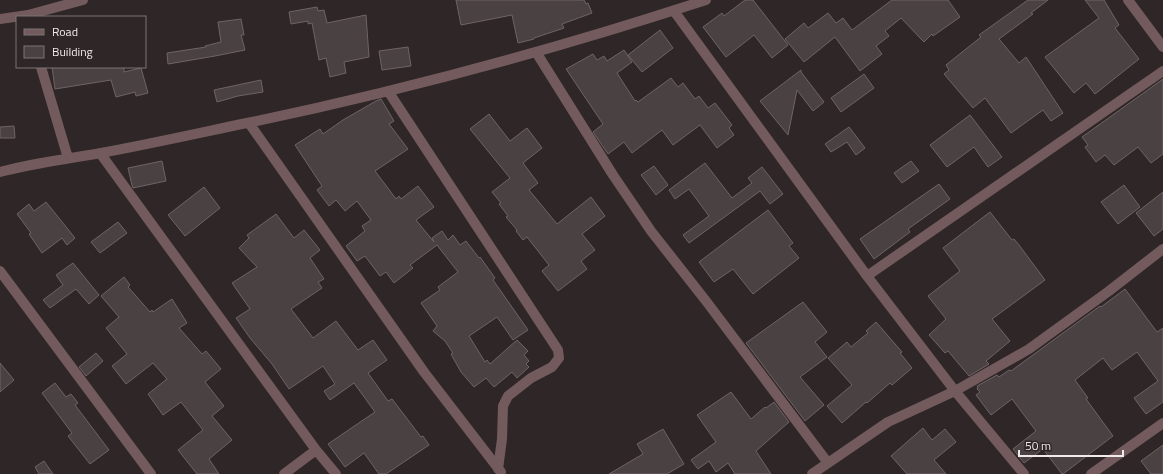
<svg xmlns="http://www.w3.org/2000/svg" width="1163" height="474" font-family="'Titillium Web',sans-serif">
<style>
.building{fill:#4a4142;stroke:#6e6465}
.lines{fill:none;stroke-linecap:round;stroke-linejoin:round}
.minor{stroke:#735a5d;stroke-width:10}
</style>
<rect width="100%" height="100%" fill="#2f2627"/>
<path class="building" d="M456 0H584L586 4 588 3 592 13 562 24 564 28 534 38V39L518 43 512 15 461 25Z
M745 0H753L788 45 772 58 754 35 726 57 703 27 722 13 724 16Z
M892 0H948L960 17 933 36 932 34 924 42 901 18 885 31 889 36 876 46 882 54 860 71 835 37 804 62 785 39 804 23 808 28 828 13 836 23 843 18 852 30Z
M1028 0H1048L1031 13 1033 14 999 39 1019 63 1026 57 1063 113 1051 121 1043 110 1011 133 985 98 973 108 944 74 949 70 946 65 981 37 979 35Z
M1085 0H1104L1119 25 1115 28 1139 59 1095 94 1086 83 1074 93 1045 57 1099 18Z
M317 7 318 11 324 10 327 23 366 15 369 57 344 62 346 73 330 77 326 58 319 60 312 23 308 24V21L291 24 289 12Z
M241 19 244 35H241L245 50 215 56 168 64 167 53 206 47 205 46 221 42 218 22Z
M660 30 673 48 642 72 628 55Z
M408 47 411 66 382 70 379 51Z
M624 50 632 62 617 73 635 101 636 100 638 102 671 78 678 87 683 83 695 99 699 96 708 108 715 103 732 125 729 128 734 135 717 148 700 125 673 145 662 130 632 153 624 142 608 154 593 132 603 124 566 69 593 54 597 60 604 56 607 61Z
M52 67H124V72L141 68 148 93 136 96 135 92 116 97 111 80 55 89Z
M801 70V72L824 102 813 111 797 90 788 135 760 101Z
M864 74 874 88 841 112 831 98Z
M1163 79V154L1151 163 1138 147 1114 165 1105 155 1096 162 1085 147 1088 145 1082 137Z
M261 80 263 92 238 96 217 102 214 90Z
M381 99 394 121 389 124 408 149 375 171 396 199 399 196 401 199 418 186 434 207 416 220 434 242 432 238 442 231 448 240 453 235 460 245 466 241 479 258 480 257 495 278 493 280 528 330 513 340 497 317 469 336 485 362 487 360 490 364 517 340 528 351 524 355 529 361 526 364 529 367 517 378 512 372 494 387 486 378 474 387 461 372 451 354 453 353 445 341 433 331 437 326 421 303 440 290 438 287 458 272 437 245 410 265 413 268 394 283 386 272 380 276 365 256 357 261 346 246 365 231 362 226 371 220 357 201 345 211 336 200 329 206 317 190 322 186 295 145 320 129 323 134 343 120 376 101Z
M489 114 510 141 527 128 542 148 523 163 538 183 529 190 557 224 591 197 605 216 582 234 595 250 581 261 587 269 558 291 542 271 549 265 527 237 523 240 516 231 517 230 506 217 508 216 499 204 501 203 492 192 510 178 470 129Z
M970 115 1002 157 988 167 974 147 947 167 930 145Z
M14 126 15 138H0V127Z
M849 127 865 148 856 155 847 142 831 152 825 144Z
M162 161 166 181 133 188 132 185 128 168Z
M911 161 919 171 902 183 894 173Z
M705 163 732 198 752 183 748 178 762 167 783 194 770 204 760 191 689 243 683 235 709 216 689 189 675 199 669 190Z
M654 166 668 185 656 195 641 175Z
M939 184 950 199 908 229 910 232 874 259 860 239Z
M1124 185 1140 207 1118 224 1101 202Z
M204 187 220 208 185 236 168 215Z
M1163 192V229L1154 236 1136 213Z
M46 202 75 238 67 245 62 238 42 253 29 234 31 233 17 214 29 204 34 211Z
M768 210 793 243 789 246 799 258 753 294 733 269 714 282 699 262Z
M990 212 1012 240 1014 239 1019 245 1045 280 992 319 1010 341 986 361 989 364 969 376 948 351 945 353 929 335 946 319 928 296 960 271 943 248Z
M276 214 294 238 304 230 320 250 310 258 324 279 318 282 322 288 291 309 313 338 336 321 358 350 373 340 387 360 368 373 388 401 392 399 421 437 423 436 429 445 386 474H379L364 453 345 467 328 444 375 412 354 383 330 400 324 391 335 384 323 366 289 389 272 364 250 338 236 318 250 309 232 283 257 267 239 248 249 238 247 235Z
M118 222 127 233 100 253 91 242Z
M73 263 99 295 89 304 76 289 50 308 43 300 63 285 56 275Z
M124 277 130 285 128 287 150 312 152 310 153 312 172 299 187 323 179 328 202 354 206 351 221 369 205 382 224 406 212 416 232 440 209 459 219 474H197L178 450 203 430 181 402 163 415 148 394 167 379 153 363 126 384 112 366 127 354 106 328 119 317 101 296Z
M1125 289 1157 332 1163 328V402L1146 414 1134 398 1158 381 1137 352 1112 370 1103 358 1075 380 1088 398 1086 399 1113 436 1063 474H1062L1043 449 1024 463 1013 449 1036 431 1012 399 991 415 976 395 980 392 977 389 978 387 977 386 997 375 999 377 1009 370 1011 371 1100 306 1101 307Z
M803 302 827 332 815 342 827 357 800 377 824 405 805 421 746 343Z
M876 322 902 352 900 353 912 368 892 385 890 383 867 403 866 402 842 423 827 406 852 385 828 358 847 342 851 347 868 333 866 331Z
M96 353 103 361 86 376 79 367Z
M0 363 14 380 0 392Z
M55 383 66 397 71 394 78 403 75 405 109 450 90 464 68 436 72 433 42 393Z
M731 392 751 419 765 407 766 408 774 402 789 422 756 451 771 474H735L728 463 716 472 709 461 698 469 691 460 716 442 697 415Z
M923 428 932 440 945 429 956 442 934 460 946 474H907L891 456Z
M663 429 684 464 667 474H609L643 454 637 444Z
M1163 445V474H1151L1141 461Z
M44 461 53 474H39L35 467Z"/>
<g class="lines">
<path class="minor" d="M1128 0 1163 47
M674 11 867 276 955 391 1024 474
M0 19 28 15 83 0
M536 52 613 175 651 231 706 301 828 463
M41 67 68 158
M388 91 558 350 559 358 552 367 531 378 508 396 503 406 502 439 498 469
M249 123 424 372 501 472
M100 153 316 450 336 474
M0 172C33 163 67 159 101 153 150 144 199 133 247 123 402 91 556 49 706 0
M0 271 151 474
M867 276 1163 71
M284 474 316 450
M812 474 888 422 955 391 1029 349 1109 291 1163 249
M1091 474 1163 423"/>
</g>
<rect x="16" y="16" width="130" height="52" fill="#2f2627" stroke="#7c7475"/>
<rect x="24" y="29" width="20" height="6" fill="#735a5d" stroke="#7c7475"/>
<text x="52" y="36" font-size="12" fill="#f0eaea">Road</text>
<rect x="24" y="46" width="20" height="12" fill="#4a4142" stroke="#7c7475"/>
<text x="52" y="56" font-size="12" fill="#f0eaea">Building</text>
<path d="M1019 450v6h104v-6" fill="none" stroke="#f0eaea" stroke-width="2"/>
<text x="1025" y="450" font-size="12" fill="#f0eaea" stroke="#2f2627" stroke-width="3" paint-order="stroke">50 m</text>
</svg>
